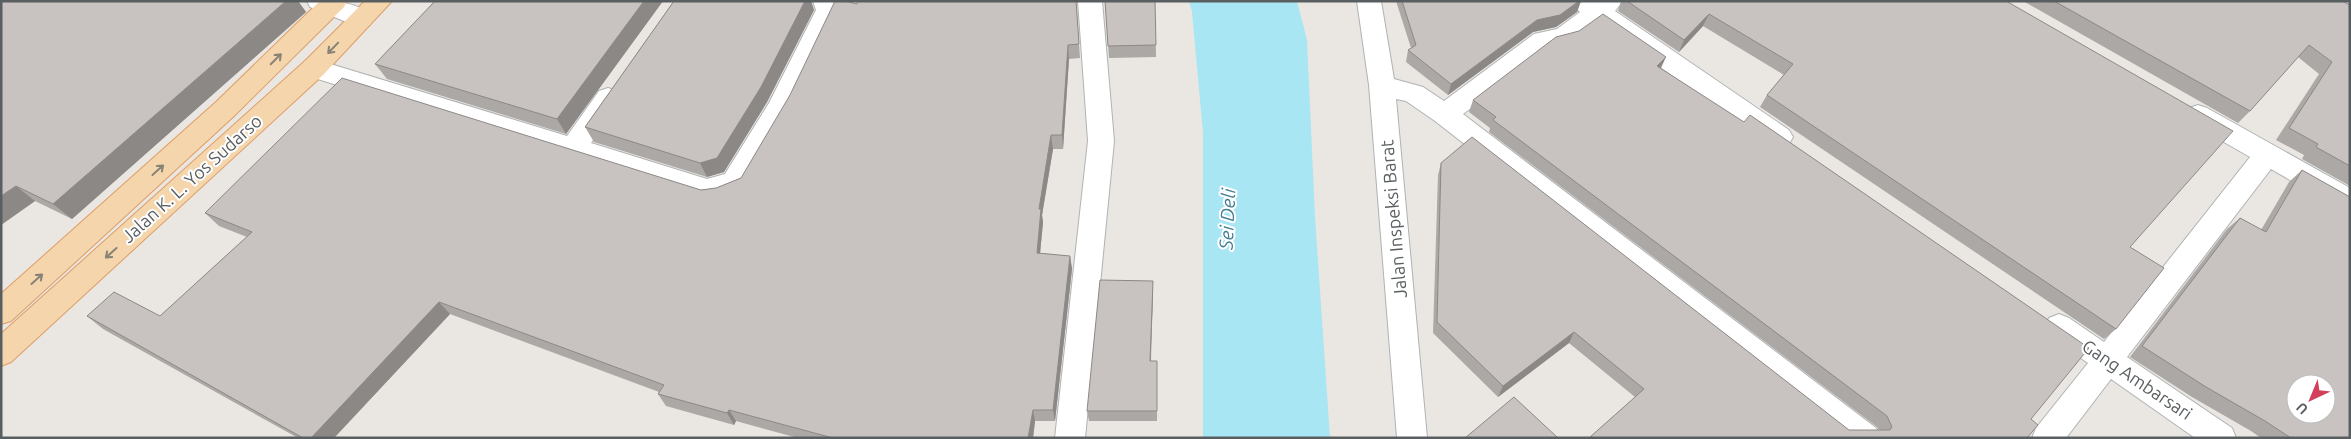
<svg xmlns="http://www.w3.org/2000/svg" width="2351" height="439" font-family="Ubuntu,sans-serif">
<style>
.water{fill:#a8e6f3}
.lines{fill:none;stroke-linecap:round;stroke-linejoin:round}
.minor-casing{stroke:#aeb3b5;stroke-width:2}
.primary-casing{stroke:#de9d66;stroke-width:2}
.minor{fill:#fff;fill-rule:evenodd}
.primary{fill:#f4d5ac;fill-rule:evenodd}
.wall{fill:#aca8a5}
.shaded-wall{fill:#8c8886}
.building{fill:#c8c3c0;stroke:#8c8886;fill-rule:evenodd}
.oneway{stroke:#888277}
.labels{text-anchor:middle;stroke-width:4;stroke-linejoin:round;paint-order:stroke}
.street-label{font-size:18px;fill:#595e60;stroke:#fff}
.water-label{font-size:19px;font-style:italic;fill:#437e92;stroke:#fff}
</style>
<rect width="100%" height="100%" fill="#eae6e1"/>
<path class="water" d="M1189 1H1297L1307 40 1315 217 1330 438H1203V133L1192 12Z"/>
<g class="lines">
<defs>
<path id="minor" d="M307 1C328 1 361 0 373 19L370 25 361 28 310 7Z
M813 1H837L840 10 793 108 745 190 722 199 707 201 305 75 301 68 305 61 314 59 567 136 599 91 608 88 617 91 621 98 591 143 707 179 725 174 769 103 816 10Z
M1078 1H1102L1114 141 1085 438H1055L1088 141Z
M1357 1H1381L1394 79 1423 87 1444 101 1534 34 1557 29 1580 12 1570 1H1623L1615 11 1789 130 1793 137 1789 144 1780 147 1771 144 1598 24 1573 42 1551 48 1463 114 1876 428 1880 438H1841L1435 121 1406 101 1396 99 1427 438H1397L1369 85Z
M2198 105 2207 108 2350 188V212L2340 209 2271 169 2127 357 2232 428 2236 438H2195L2111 379 2066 438H2032L2036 428 2088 363 2049 336 2044 327 2049 318 2059 314 2069 318 2104 342 2250 157 2189 122 2185 115 2189 108Z"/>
<path id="primary" d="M320 1H347L344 7 234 116 11 321 1 324V294L216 102Z
M365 1H392L323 75 11 362 1 366V334L305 61Z"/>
</defs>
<use href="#minor" class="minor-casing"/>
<use href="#primary" class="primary-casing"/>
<use href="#minor" class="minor"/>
<use href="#primary" class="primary"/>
</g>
<path class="wall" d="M1 1H298L306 12 72 219 35 201 1 225Z
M435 1H663L566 134 387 79 375 64Z
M674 1H811L814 10 767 102 724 172 707 177 594 142 585 127Z
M1076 1 1080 58 1069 59 1063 149H1053L1042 215 1043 222 1040 253 1070 256 1072 269 1055 421H1035L1033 438H798L736 421 734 425 666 406 658 394 659 392 450 314 334 438H298L103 329 87 316H160L247 237 219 226 205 213 701 190 716 188 741 178 857 4Z
M1105 1H1155L1156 57 1109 58Z
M1396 1H1581L1577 12 1556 27 1533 32 1448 95 1406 62 1408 50 1411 48Z
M1621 1H2006L2130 247 2116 329 2104 339 1760 107 1767 95 1784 75 1703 26 1679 52 1618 11Z
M2023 1H2342L2350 5V186L2302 159 2304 155 2276 140 2319 74 2298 57 2250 111 2238 123Z
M1661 69 2031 419 2027 438H1589L1635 397 1569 343 1498 397 1433 333 1438 175 1441 163 1849 430H1879L1877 427 1489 132 1490 128 1469 112 1473 100Z
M2302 170 2350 438H2261L2251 431 2192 397 2130 357 2227 229 2240 218 2261 230 2289 182Z
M1153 292 1151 361H1157V421H1089L1087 411Z"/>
<path class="shaded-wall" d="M286 1H298L306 12 72 219 53 204Z
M644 1H663L566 134 557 119Z
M805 1H811L814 10 767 102 724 172 707 177 700 163Z
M1579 1H1581L1577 12 1556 27 1533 32 1448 95 1451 84 1537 20Z
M1709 14 1703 26 1679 52 1684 40Z
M1068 45 1069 59 1063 149 1062 135Z
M1666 57 1660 70 1657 66Z
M1051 135 1053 149 1042 215 1043 222 1039 265 1037 253 1039 209Z
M16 186 35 201 1 225V196Z
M1070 256 1072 269 1055 421 1053 410Z
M1153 281V292L1150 371V361Z
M439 302 450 314 334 438H311Z
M1574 332 1569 343 1498 397 1503 386Z
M729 410 736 421 734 425 727 413Z
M1033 410 1035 421 1033 438H1028Z"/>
<path class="building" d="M1 1H286L53 204 16 186 1 196Z
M435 1H644L557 119 375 64Z
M674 1H805L761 87 717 158 700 163 585 127Z
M835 1H845L857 4 858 1H1076L1079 44 1068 45 1062 135H1051L1039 209H1041L1037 253 1070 256 1053 410H1033L1028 438H833L729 410 727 413 658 394 664 385 439 302 311 438H303L87 316 114 292 160 316 252 232 205 213 342 78 701 190 716 188 741 178 790 95Z
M1105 1H1155L1156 45 1108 46Z
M1402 1H1579L1560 15 1537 20 1451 84 1408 50 1416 45Z
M1627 1H2006L2233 131 2130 247 2164 268 2116 329 1767 95 1793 64 1709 14 1684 40Z
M2054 1H2342L2350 5V166L2316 147 2318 144 2289 128 2332 62 2309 45 2250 111Z
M1603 14 1666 57 1657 66 1744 122 1750 115 2089 348 2031 419 2038 425 2027 438H1589L1644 389 1574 332 1503 386 1437 322 1441 163 1472 137 1849 430H1890L1892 427 1887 416 1493 120 1496 117 1473 100 1556 37 1579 31Z
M2302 170 2350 197V438H2291L2265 421 2206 387 2142 346 2240 218 2266 232ZM2296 384H2326V414H2296Z
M1100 280 1153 281 1150 361H1157V411H1087Z
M1514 397 1558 438H1465Z"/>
<defs><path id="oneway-shaft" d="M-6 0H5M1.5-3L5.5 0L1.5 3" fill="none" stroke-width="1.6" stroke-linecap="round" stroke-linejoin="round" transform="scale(1.25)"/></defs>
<g class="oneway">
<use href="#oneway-shaft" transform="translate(333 48) rotate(134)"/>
<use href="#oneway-shaft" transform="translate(276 59) rotate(-45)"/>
<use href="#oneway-shaft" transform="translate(158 170) rotate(-42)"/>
<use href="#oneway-shaft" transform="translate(111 253) rotate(138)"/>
<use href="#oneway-shaft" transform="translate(37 279) rotate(-42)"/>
</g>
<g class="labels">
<g class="street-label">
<text transform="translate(192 179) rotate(-42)" y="6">Jalan K. L. Yos Sudarso</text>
<text transform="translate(1394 219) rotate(-95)" y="6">Jalan Inspeksi Barat</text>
<text transform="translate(2137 380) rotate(34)" y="6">Gang Ambarsari</text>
</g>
<g class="water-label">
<text transform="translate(1227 219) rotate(-87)" y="7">Sei Deli</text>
</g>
</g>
<rect width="2351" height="439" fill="none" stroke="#595e60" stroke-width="5"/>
<g transform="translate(2311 399) rotate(224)"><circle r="24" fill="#ffffff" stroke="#bdbfbf"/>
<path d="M0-4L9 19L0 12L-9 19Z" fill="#d23f5a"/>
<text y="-8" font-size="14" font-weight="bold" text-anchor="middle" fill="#595e60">U</text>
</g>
</svg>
